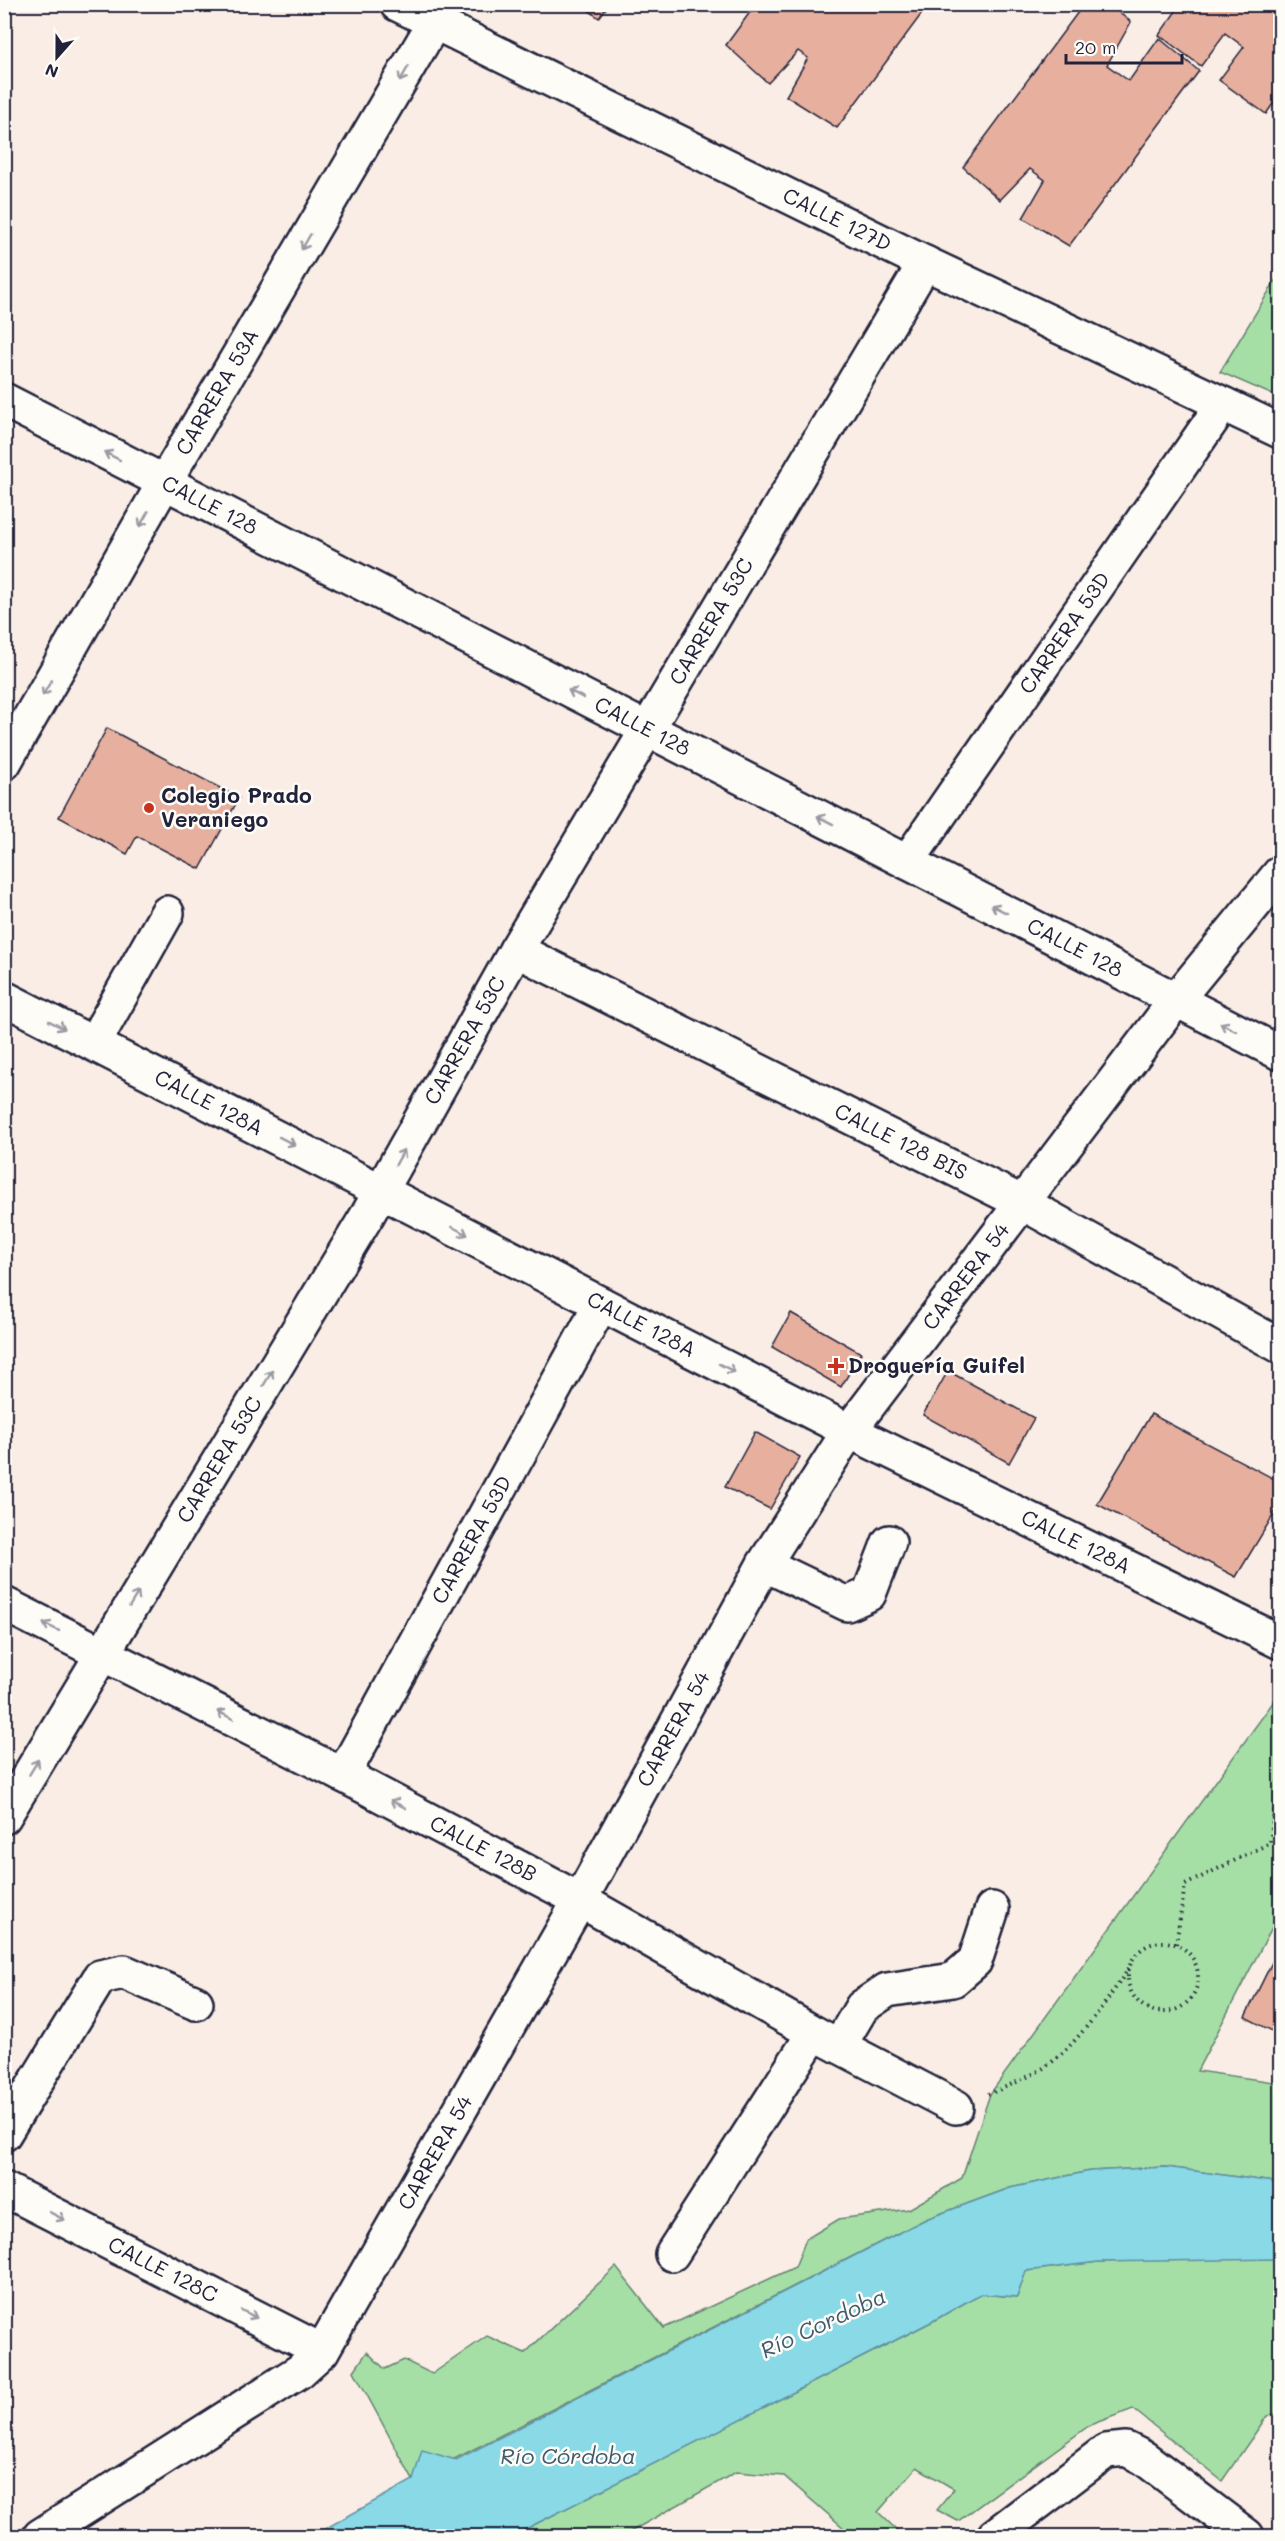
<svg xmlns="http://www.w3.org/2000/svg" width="1285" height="2541" font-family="Mali,sans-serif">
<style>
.green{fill:#a5dfa5;stroke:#648070;stroke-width:1.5}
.water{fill:#89d9e6;stroke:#6090a2;stroke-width:1.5}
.building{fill:#e7af9e;stroke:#22223b;stroke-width:1.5}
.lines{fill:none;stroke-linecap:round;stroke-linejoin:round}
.minor-casing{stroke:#22223b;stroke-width:38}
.path{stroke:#22223b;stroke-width:4;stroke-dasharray:1.5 4.5;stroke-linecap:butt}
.minor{stroke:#fdfcf7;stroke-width:33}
.oneway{stroke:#9a9aa2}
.poi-dot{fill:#c8321e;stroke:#fdfcf7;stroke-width:2}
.labels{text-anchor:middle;stroke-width:5;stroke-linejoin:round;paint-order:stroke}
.street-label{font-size:21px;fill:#22223b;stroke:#fdfcf7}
.poi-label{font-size:21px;font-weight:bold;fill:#22223b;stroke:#fdfcf7;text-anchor:start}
.water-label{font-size:22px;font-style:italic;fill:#41596e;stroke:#fdfcf7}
</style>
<rect width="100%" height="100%" fill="#f9ede5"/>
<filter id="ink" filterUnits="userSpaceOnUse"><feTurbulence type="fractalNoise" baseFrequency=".0167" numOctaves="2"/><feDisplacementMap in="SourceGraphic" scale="12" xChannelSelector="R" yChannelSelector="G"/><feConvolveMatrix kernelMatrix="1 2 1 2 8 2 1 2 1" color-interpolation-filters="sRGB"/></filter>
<g filter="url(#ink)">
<path class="green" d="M1280 273V398L1220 372Z
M1279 1694 1280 1912 1197 2071 1280 2083V2183L1165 2167 1090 2171 1010 2188 926 2219 413 2480 354 2371 367 2352 385 2369 404 2360 432 2374 487 2336 525 2353 616 2267 664 2328 795 2267 806 2239 839 2219 909 2209 962 2178 990 2094Z
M1218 2258 1280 2259V2414L1267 2416 1222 2481 1133 2409 1090 2425 958 2521 937 2510 954 2489 917 2467 878 2512 903 2536H853L784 2476 736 2472 623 2536H512L933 2321 980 2294 1017 2297 1026 2271 1098 2262Z"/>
<path class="water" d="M1166 2167 1280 2183V2259L1098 2262 1026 2271 1017 2297 980 2294 933 2321 512 2536H312L413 2480 422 2450 456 2460 926 2219 1010 2188 1090 2171Z"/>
<path class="building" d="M580 4H609L599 18Z
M756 4H929L837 128 786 96 808 58 798 51 768 83 726 45Z
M1084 4H1108L1131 22 1107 65 1129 81 1159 38 1199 71 1069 246 1023 218 1045 180 1030 169 1000 200 963 167Z
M1181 4H1280V94L1266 114 1219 80 1244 47 1225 33 1201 66 1159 35Z
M107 728 239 798 200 869 137 836 127 854 59 817Z
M791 1313 861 1353 841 1387 772 1347Z
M948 1371 1034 1418 1009 1463 923 1415Z
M1151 1414 1280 1482V1504L1236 1577 1097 1504Z
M755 1432 800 1457 770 1509 725 1487Z
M1280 1946V2035L1245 2017Z"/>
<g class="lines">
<defs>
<g id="minor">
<path id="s1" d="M397 4 925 263 1280 431"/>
<path id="s2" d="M4 400 1280 1053"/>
<path id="s3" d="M4 763 164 483 434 23"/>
<path id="s4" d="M907 862 1223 404"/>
<path id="s5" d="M516 950 1021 1202 1280 1346"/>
<path id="s6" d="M4 998 849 1431 1280 1642"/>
<path d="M94 1043 167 913"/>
<path d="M764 1564 847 1604 869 1594 889 1542"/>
<path id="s7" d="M4 1604 343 1775 580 1900 814 2033 956 2107"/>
<path id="s8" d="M343 1775 601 1304"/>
<path id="s9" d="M4 1817 368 1214 516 950 925 263"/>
<path d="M839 2046 862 2007 887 1990 953 1980 975 1961 992 1909"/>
<path d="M4 2134 100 1977 124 1972 196 2003"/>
<path id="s10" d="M4 2189 322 2351"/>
<path d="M672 2254 814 2033"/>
<path id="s11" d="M40 2536 300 2371 322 2351 580 1900 764 1564 849 1431 1176 1000 1280 873"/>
<path d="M994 2536 1106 2451 1126 2449 1144 2458 1247 2536"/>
</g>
</defs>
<use href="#minor" class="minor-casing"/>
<path class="path" d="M1128 1977a35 35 0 1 1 70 0a35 35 0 1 1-70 0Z
M1176 1944 1185 1885 1270 1843 1280 1767
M988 2094C1006 2087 1025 2079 1042 2069 1074 2049 1108 2000 1129 1968"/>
<use href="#minor" class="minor"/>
</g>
<defs><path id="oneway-shaft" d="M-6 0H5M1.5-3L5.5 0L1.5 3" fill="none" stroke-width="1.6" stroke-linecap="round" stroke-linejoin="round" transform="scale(1.5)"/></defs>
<g class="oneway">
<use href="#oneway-shaft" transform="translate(404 74) rotate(120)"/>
<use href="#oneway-shaft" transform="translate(306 242) rotate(120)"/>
<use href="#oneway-shaft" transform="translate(112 456) rotate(-153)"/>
<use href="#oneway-shaft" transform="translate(144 519) rotate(120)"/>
<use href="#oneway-shaft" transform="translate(47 688) rotate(120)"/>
<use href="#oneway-shaft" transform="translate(576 694) rotate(-153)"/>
<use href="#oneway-shaft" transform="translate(825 820) rotate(-153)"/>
<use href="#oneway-shaft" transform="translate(999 909) rotate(-153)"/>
<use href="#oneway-shaft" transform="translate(57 1025) rotate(27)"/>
<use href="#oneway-shaft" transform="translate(1228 1027) rotate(-153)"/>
<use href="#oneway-shaft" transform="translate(287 1141) rotate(27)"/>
<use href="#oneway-shaft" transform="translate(400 1157) rotate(-61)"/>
<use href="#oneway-shaft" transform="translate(460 1231) rotate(28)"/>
<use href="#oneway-shaft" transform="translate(727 1368) rotate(27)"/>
<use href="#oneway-shaft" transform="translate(268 1378) rotate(-59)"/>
<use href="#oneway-shaft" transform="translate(134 1599) rotate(-59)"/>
<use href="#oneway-shaft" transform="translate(51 1627) rotate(-154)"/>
<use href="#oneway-shaft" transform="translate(225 1715) rotate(-153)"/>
<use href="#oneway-shaft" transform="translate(34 1767) rotate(-59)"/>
<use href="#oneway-shaft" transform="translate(398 1804) rotate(-152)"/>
<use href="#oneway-shaft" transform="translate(57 2216) rotate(27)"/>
<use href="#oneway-shaft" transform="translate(249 2314) rotate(27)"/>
</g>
</g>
<g class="poi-dot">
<circle cx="149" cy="808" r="6"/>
<path d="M833 1357h6v6h6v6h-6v6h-6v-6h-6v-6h6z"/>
</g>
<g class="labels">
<g class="street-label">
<text dy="7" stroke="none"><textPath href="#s1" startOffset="490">CALLE 127D</textPath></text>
<text dy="7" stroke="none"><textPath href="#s3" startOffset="428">CARRERA 53A</textPath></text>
<text dy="7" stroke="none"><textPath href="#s2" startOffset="231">CALLE 128</textPath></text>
<text dy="7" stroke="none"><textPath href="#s9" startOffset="1389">CARRERA 53C</textPath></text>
<text dy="7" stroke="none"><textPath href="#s4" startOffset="278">CARRERA 53D</textPath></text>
<text dy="7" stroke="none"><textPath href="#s2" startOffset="717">CALLE 128</textPath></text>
<text dy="7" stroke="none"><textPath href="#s2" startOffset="1203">CALLE 128</textPath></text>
<text dy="7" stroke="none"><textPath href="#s9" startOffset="903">CARRERA 53C</textPath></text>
<text dy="7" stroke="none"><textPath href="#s6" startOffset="230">CALLE 128A</textPath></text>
<text dy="7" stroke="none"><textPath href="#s5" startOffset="430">CALLE 128 BIS</textPath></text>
<text dy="7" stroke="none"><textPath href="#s11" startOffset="1592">CARRERA 54</textPath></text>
<text dy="7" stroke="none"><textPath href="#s6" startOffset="716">CALLE 128A</textPath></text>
<text dy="7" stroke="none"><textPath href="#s9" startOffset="417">CARRERA 53C</textPath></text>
<text dy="7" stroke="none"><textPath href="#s8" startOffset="268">CARRERA 53D</textPath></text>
<text dy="7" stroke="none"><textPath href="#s6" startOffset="1202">CALLE 128A</textPath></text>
<text dy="7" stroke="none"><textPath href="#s11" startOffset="1052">CARRERA 54</textPath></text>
<text dy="7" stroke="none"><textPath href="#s7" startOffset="538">CALLE 128B</textPath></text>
<text dy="7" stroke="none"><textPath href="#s11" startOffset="566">CARRERA 54</textPath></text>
<text dy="7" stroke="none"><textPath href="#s10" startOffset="178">CALLE 128C</textPath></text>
</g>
<g class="poi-label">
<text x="161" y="803">Colegio Prado<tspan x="161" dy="24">Veraniego</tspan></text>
<text x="848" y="1373">Droguería Guifel</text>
</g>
<g class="water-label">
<text transform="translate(823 2323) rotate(-25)" y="8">Río Cordoba</text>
<text x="568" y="2464">Río Córdoba</text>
</g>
</g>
<rect width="1285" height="2541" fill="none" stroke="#fdfcf7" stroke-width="24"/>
<rect x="12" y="12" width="1261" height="2517" fill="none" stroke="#22223b" stroke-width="2" filter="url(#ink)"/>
<g transform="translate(57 57) rotate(201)" stroke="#fdfcf7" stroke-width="4.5" paint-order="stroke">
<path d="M0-4.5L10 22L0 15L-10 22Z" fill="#22223b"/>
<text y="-9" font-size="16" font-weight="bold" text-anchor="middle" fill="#22223b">N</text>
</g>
<path d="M1066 54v9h116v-9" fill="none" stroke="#22223b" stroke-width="3"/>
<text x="1075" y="54" font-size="18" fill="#22223b" stroke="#fdfcf7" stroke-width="4.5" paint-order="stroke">20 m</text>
</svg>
